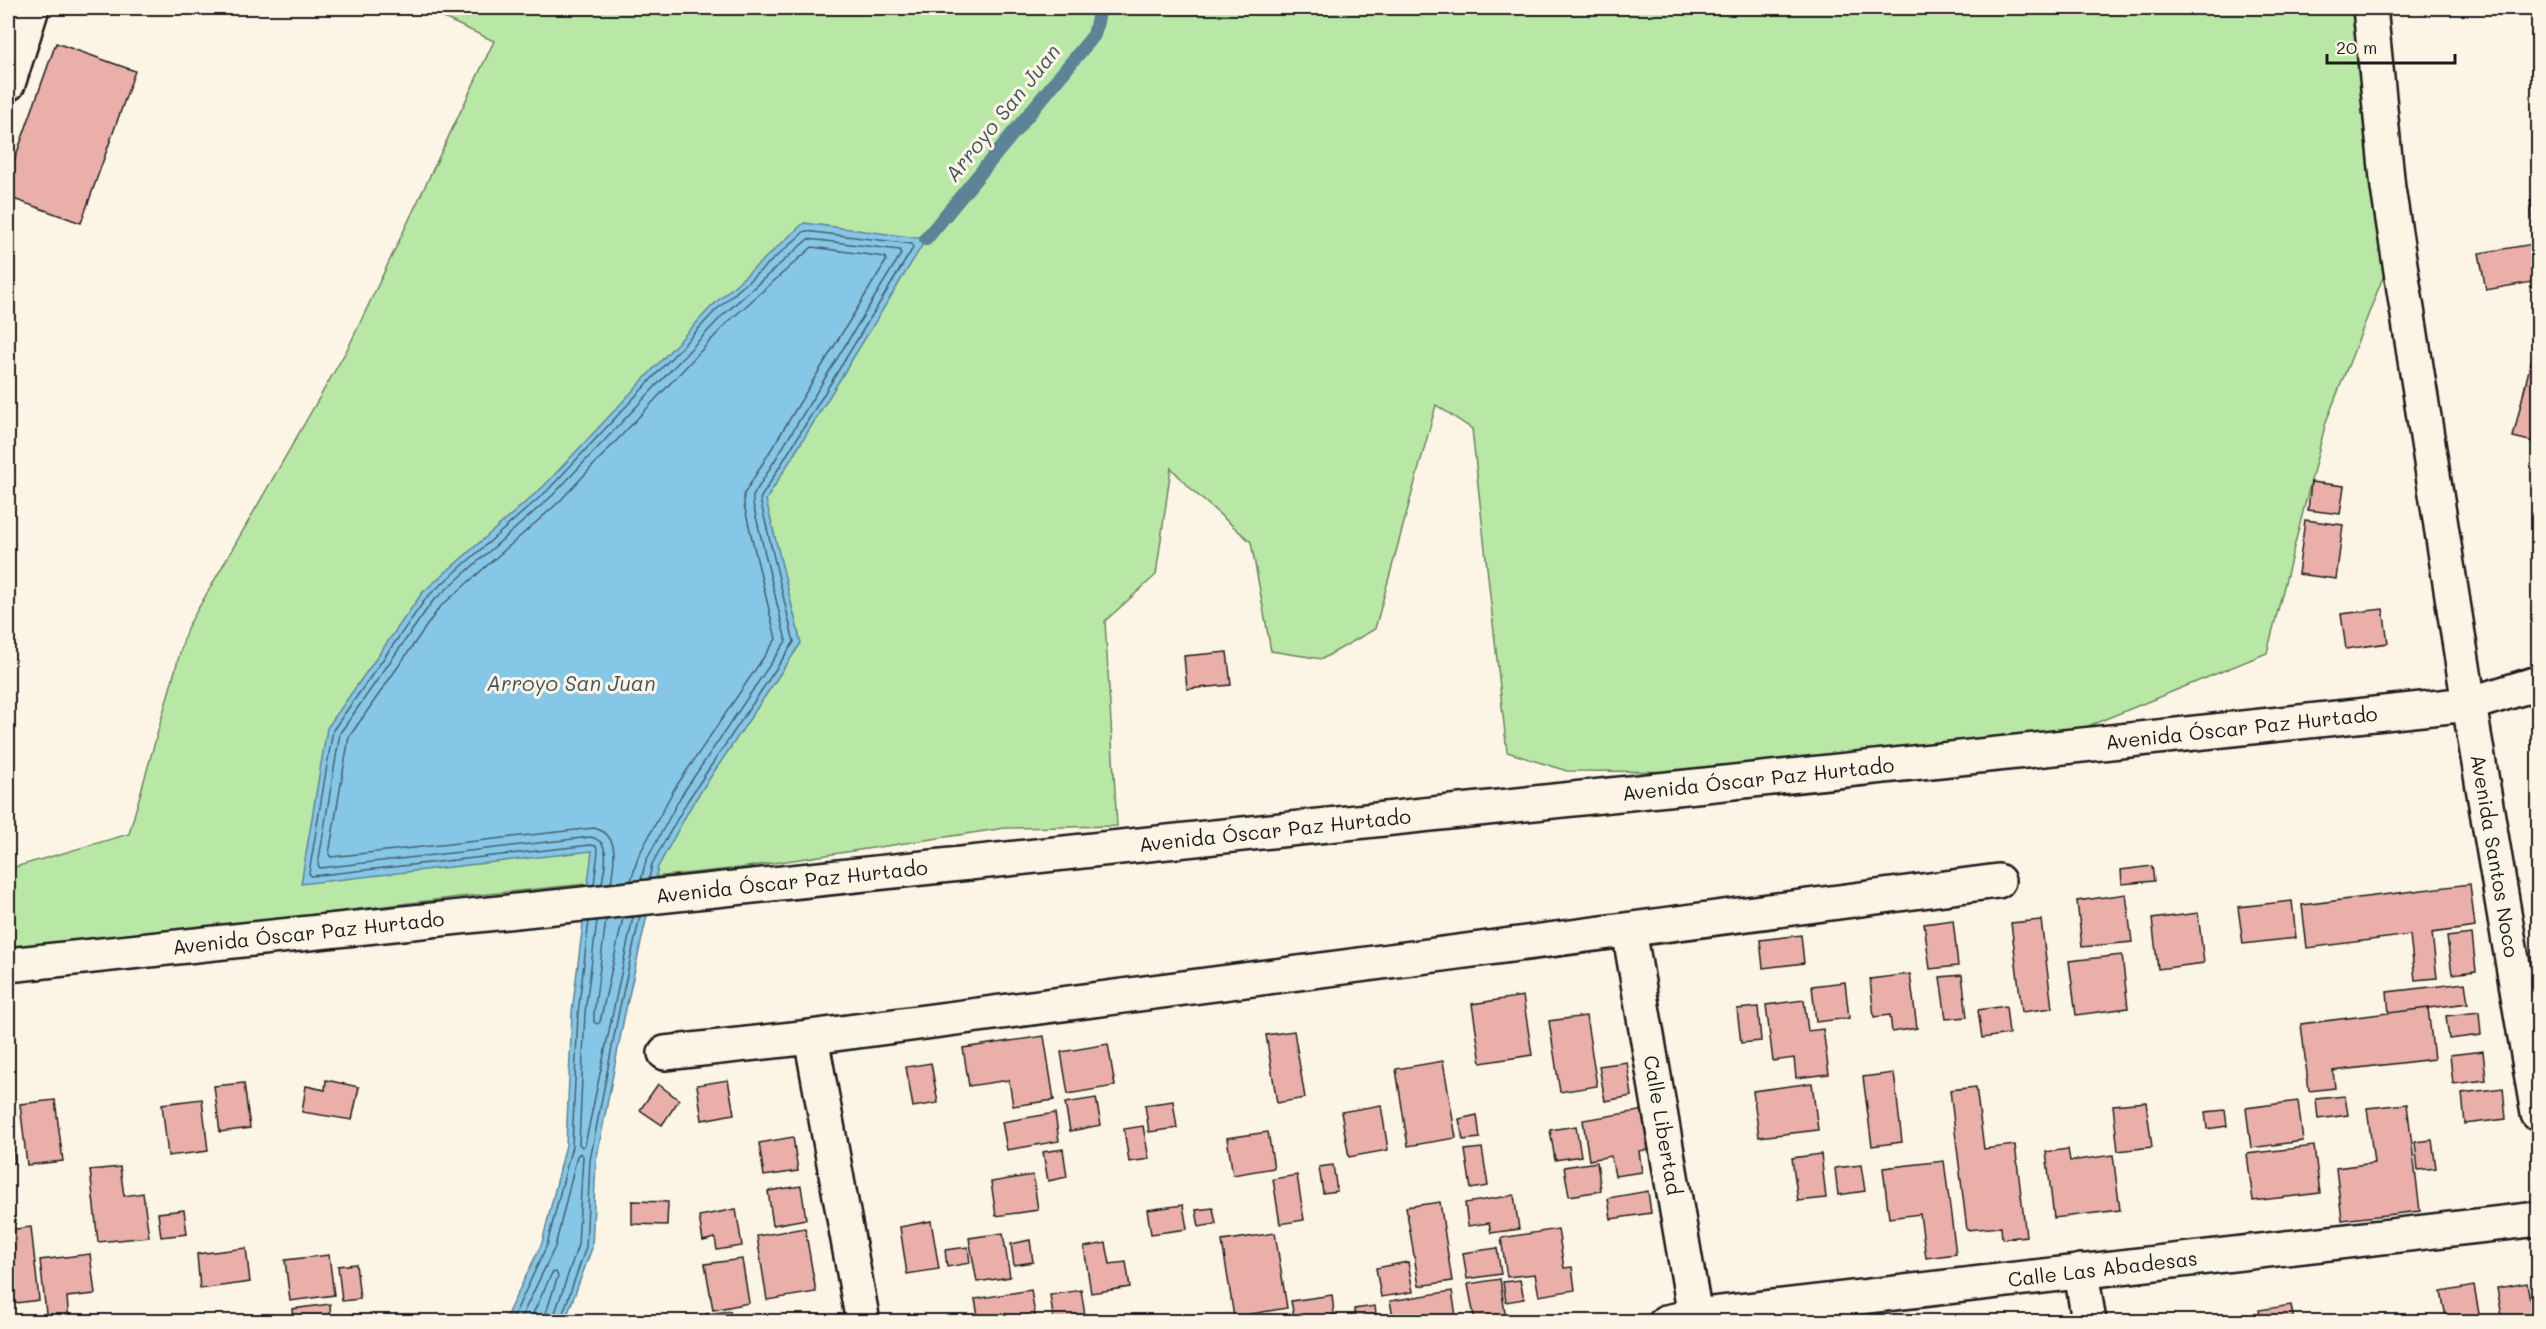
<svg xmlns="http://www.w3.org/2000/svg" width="2546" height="1329" font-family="Mali,sans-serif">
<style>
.green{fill:#b9e8a6;stroke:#6a8261;stroke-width:1.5}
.water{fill:#86c7e7;stroke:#5c8396;stroke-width:1.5}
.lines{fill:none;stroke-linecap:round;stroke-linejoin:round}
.shore{stroke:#46606d;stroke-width:1.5}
.stream{stroke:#5c8396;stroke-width:14}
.building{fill:#eaafa9;stroke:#1c1c1c;stroke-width:1.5}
.street-casing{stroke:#1c1c1c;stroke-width:38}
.secondary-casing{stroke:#1c1c1c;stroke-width:38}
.primary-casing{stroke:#1c1c1c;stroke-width:38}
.street{stroke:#fcf5e5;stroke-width:33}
.secondary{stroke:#fcf5e5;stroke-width:33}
.primary{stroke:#fcf5e5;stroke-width:33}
.labels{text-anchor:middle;stroke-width:6;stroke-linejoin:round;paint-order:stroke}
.street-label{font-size:20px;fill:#1c1c1c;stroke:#fcf5e5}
.water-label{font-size:21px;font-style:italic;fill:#415863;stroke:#fcf5e5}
</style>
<rect width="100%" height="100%" fill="#fcf5e5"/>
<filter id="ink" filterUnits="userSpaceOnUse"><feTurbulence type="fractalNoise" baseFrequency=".0167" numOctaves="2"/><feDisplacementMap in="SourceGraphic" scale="12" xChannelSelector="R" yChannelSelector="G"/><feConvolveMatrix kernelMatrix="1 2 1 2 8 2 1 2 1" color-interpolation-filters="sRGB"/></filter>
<g filter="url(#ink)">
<path class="green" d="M422 8H2389L2400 234 2326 422 2267 653 2086 727 1860 754 1730 772 1567 771 1507 752 1472 429 1436 405 1375 629 1322 659 1271 651 1251 542 1194 492 1171 468 1156 575 1105 621 1117 826 1005 828 740 868 460 897 8 951V869L129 834 187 628 349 346 494 41Z"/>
<path class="water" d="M804 223 926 239 766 500 801 643 693 803 658 867 625 1013 596 1161 592 1248 565 1321H504L542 1243 566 1145 572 1012 592 851 301 884 327 728 422 593 544 486 712 306Z"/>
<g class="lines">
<path class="shore" d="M611 883C614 862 621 835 594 828L331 857 329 854 349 737 439 608 559 502 728 322 812 247 885 257 886 261 744 494V505L776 639 673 791 638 857 631 881
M602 884C604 868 613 842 591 837L320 868 318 865 340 733 432 602 553 495 722 316 808 239 900 250 901 254 753 496V504L786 641 681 796 646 861 641 880
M594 885 598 851 596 846 591 845 311 876 309 873 333 730 427 597 548 490 716 310 805 231 912 244 913 248 760 499 794 642 688 800 652 864 649 879
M606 920 594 1014V1022L597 1024 600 1022 623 918
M597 921 585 1013 579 1144 582 1147 585 1145 633 917
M511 1322 547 1245 572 1146 578 1013 589 921
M519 1322 555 1247 577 1156 580 1153 583 1156 578 1245 552 1322
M529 1322 552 1273 556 1272 558 1276 543 1322
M560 1322 586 1247 590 1160 619 1011 640 916"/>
<path class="stream" d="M926 239 1094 35 1100 8"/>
</g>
<path class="building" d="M56 43 135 71 81 223 8 197V178Z
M2538 200V233H2535L2530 201Z
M2533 244 2538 281 2486 290 2479 253Z
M2538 332V443L2513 437Z
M2311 482 2344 486 2340 514 2308 510Z
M2305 520 2343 525 2336 579 2298 574Z
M2383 609 2388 643 2346 649 2341 614Z
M1227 652 1231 685 1187 689 1184 656Z
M2152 866 2154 881 2122 884 2121 870Z
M2470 884 2475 927 2432 933 2437 978 2415 980 2410 935 2307 948 2302 905Z
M2126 894 2132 942 2082 947 2077 901Z
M2292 901 2296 938 2243 944 2238 907Z
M2198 913 2204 963 2158 969 2152 919Z
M1953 920 1958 966 1930 969 1924 924Z
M2041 920 2052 1008 2022 1012 2011 923Z
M2472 934 2476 971 2452 974 2447 937Z
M1801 935 1804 963 1763 968 1760 940Z
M2122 955 2128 1008 2076 1015 2069 961Z
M1910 974 1917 1028 1892 1032 1890 1015 1874 1017 1870 979Z
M1962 975 1967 1017 1946 1019 1940 977Z
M1845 982 1849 1018 1816 1022 1812 986Z
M2465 983 2468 1003 2389 1013 2387 992Z
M1523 996 1532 1055 1481 1063 1472 1004Z
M1804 1000 1808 1031 1823 1029 1829 1074 1796 1078 1794 1058 1773 1061 1766 1005Z
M2006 1006 2009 1034 1982 1038 1978 1010Z
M1758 1007 1761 1041 1741 1043 1737 1009Z
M2428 1008 2434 1059 2333 1071 2335 1088 2309 1091 2301 1024Z
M2479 1012 2481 1035 2449 1039 2446 1016Z
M1586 1016 1597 1086 1560 1092 1549 1021Z
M1294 1031 1305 1098 1277 1103 1266 1035Z
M1044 1036 1054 1100 1013 1106 1009 1080 969 1086 963 1048Z
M1108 1044 1115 1086 1068 1094 1061 1052Z
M2483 1051 2486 1080 2453 1084 2450 1055Z
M1443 1061 1456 1138 1408 1146 1396 1069Z
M1627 1062 1632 1096 1605 1101 1599 1066Z
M931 1063 938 1103 913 1107 906 1067Z
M1894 1073 1902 1142 1872 1146 1863 1077Z
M326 1080 359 1087 352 1120 302 1112 306 1086 325 1090Z
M728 1080 734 1114 702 1120 697 1085Z
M244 1083 250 1128 220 1132 214 1086Z
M1812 1083 1818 1130 1759 1137 1753 1091Z
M658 1084 679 1100 662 1125 640 1110Z
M1976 1087 1984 1149 2015 1145 2026 1236 2002 1239 2001 1227 1967 1230 1950 1090Z
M2503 1088 2506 1119 2465 1124 2462 1093Z
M2345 1096 2348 1115 2318 1119 2316 1099Z
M1096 1098 1101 1125 1070 1131 1065 1103Z
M202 1099 208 1151 168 1156 162 1104Z
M55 1100 63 1161 27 1165 20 1104Z
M1173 1101 1177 1128 1149 1132 1145 1105Z
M2298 1101 2303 1141 2251 1148 2246 1108Z
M2146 1102 2152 1147 2118 1151 2113 1105Z
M2407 1104 2420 1211 2342 1220 2336 1168 2374 1163 2367 1108Z
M1381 1105 1388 1150 1349 1157 1341 1112Z
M9 1107 15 1163 8 1164V1108Z
M1645 1110 1651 1149 1639 1151 1642 1172 1615 1176 1611 1156 1589 1160 1583 1120Z
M2225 1110 2227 1126 2207 1129 2205 1112Z
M1055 1113 1059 1141 1007 1150 1002 1122Z
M1477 1115 1480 1138 1463 1140 1459 1119Z
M1143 1126 1149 1159 1129 1162 1124 1129Z
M1576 1126 1581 1156 1555 1160 1550 1130Z
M1268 1132 1274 1168 1233 1175 1227 1138Z
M793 1137 798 1171 764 1176 759 1143Z
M2432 1140 2436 1168 2418 1170 2415 1142Z
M2314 1146 2320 1193 2253 1201 2247 1154Z
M1482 1148 1488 1186 1471 1189 1465 1150Z
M1063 1149 1067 1177 1048 1181 1043 1152Z
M2068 1149 2070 1161 2113 1155 2120 1210 2054 1218 2046 1152Z
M1821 1154 1826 1198 1798 1201 1792 1158Z
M1944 1161 1956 1254 1926 1258 1920 1214 1889 1218 1883 1168Z
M1597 1162 1601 1191 1569 1196 1564 1167Z
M1333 1165 1337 1191 1323 1193 1319 1167Z
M1861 1165 1865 1191 1838 1195 1835 1168Z
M120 1167 124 1196 143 1193 149 1237 98 1242 90 1170Z
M1033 1175 1038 1210 996 1216 991 1182Z
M1297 1175 1304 1220 1280 1224 1273 1179Z
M801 1186 806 1219 773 1225 768 1191Z
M1648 1191 1651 1213 1611 1219 1608 1198Z
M1514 1195 1519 1229 1491 1233 1489 1223 1468 1226 1465 1203Z
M632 1201 668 1202 667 1225 632 1224Z
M1440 1202 1452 1281 1419 1286 1406 1207Z
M1183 1205 1187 1229 1151 1234 1147 1210Z
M1213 1208 1216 1224 1199 1227 1196 1210Z
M736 1209 742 1246 717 1250 715 1238 703 1241 699 1216Z
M184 1210 187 1234 161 1237 158 1213Z
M931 1221 939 1269 907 1274 900 1227Z
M31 1227 39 1300 8 1304V1230Z
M805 1228 816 1292 767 1300 757 1236Z
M1558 1229 1564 1268 1572 1267 1575 1290 1539 1296 1535 1274 1507 1277 1501 1238Z
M1003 1233 1010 1277 977 1282 969 1238Z
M1275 1233 1287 1308 1234 1317 1222 1241Z
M1030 1240 1033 1262 1014 1265 1011 1244Z
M1106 1243 1110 1264 1126 1262 1130 1287 1091 1293 1084 1247Z
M968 1247 970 1263 947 1267 945 1250Z
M246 1248 250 1282 200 1289 197 1254Z
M1497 1248 1501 1274 1467 1279 1463 1253Z
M90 1254 95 1294 67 1297 69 1322H47L40 1260Z
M329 1255 334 1295 290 1301 285 1260Z
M742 1259 749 1303 713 1310 705 1264Z
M1408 1262 1413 1292 1381 1297 1376 1268Z
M356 1264 360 1299 342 1301 338 1266Z
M1500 1279 1506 1320 1475 1322 1468 1284Z
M1520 1280 1524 1299 1506 1302 1503 1282Z
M2527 1283 2533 1317 2503 1322 2497 1288Z
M2474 1286 2480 1319 2447 1322 2441 1292Z
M1031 1290 1036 1322H979L975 1299Z
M1081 1290 1086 1322H1054L1050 1295Z
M1452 1291 1456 1316 1426 1322H1394L1390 1301Z
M1332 1295 1335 1322H1295L1291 1301Z
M330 1304 331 1322H293L292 1309Z
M2291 1305 2294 1322H2261L2259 1310Z
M1375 1306 1377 1322H1356L1354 1309Z
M730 1311 731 1322H708L706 1314Z"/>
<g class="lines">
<defs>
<g id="street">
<path d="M2370 8 2388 188 2469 704"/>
<path d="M8 84 32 8"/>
<path id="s1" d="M1629 930 1696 1322"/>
<path d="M811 1037 863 1322"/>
<path d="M665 1053 811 1037 1998 881"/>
<path d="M2081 1271 2089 1322"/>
<path id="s2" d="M1666 1322 1695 1316 2538 1219"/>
</g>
<g id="secondary">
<path id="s3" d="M2469 704 2538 1114"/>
</g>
<g id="primary">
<path id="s4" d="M8 965 2469 704 2538 683"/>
</g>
</defs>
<use href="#street" class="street-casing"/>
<use href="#secondary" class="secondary-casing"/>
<use href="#primary" class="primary-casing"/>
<use href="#street" class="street"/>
<use href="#secondary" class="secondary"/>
<use href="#primary" class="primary"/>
</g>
</g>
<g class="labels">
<g class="street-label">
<text dy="7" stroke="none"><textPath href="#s4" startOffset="2246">Avenida Óscar Paz Hurtado</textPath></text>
<text dy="7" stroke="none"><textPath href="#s4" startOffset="1760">Avenida Óscar Paz Hurtado</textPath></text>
<text dy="7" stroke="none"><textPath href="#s4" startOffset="1274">Avenida Óscar Paz Hurtado</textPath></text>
<text dy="7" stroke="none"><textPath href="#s3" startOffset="154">Avenida Santos Noco</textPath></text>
<text dy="7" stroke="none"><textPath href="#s4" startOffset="788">Avenida Óscar Paz Hurtado</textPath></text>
<text dy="7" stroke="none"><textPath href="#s4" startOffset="302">Avenida Óscar Paz Hurtado</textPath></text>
<text dy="7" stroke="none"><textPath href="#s1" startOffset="198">Calle Libertad</textPath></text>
<text dy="7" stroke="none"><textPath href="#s2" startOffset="440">Calle Las Abadesas</textPath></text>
</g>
<g class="water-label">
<text transform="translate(1003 113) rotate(-51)" y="7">Arroyo San Juan</text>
<text x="571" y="691">Arroyo San Juan</text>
</g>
</g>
<rect width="2546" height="1329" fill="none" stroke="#fcf5e5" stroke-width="30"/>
<rect x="15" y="15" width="2516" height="1299" fill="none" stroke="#1c1c1c" stroke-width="2" filter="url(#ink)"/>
<path d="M2327 54v9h128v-9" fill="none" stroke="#1c1c1c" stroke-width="3"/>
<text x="2336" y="54" font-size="18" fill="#1c1c1c" stroke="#fcf5e5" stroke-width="4.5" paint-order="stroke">20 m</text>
</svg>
